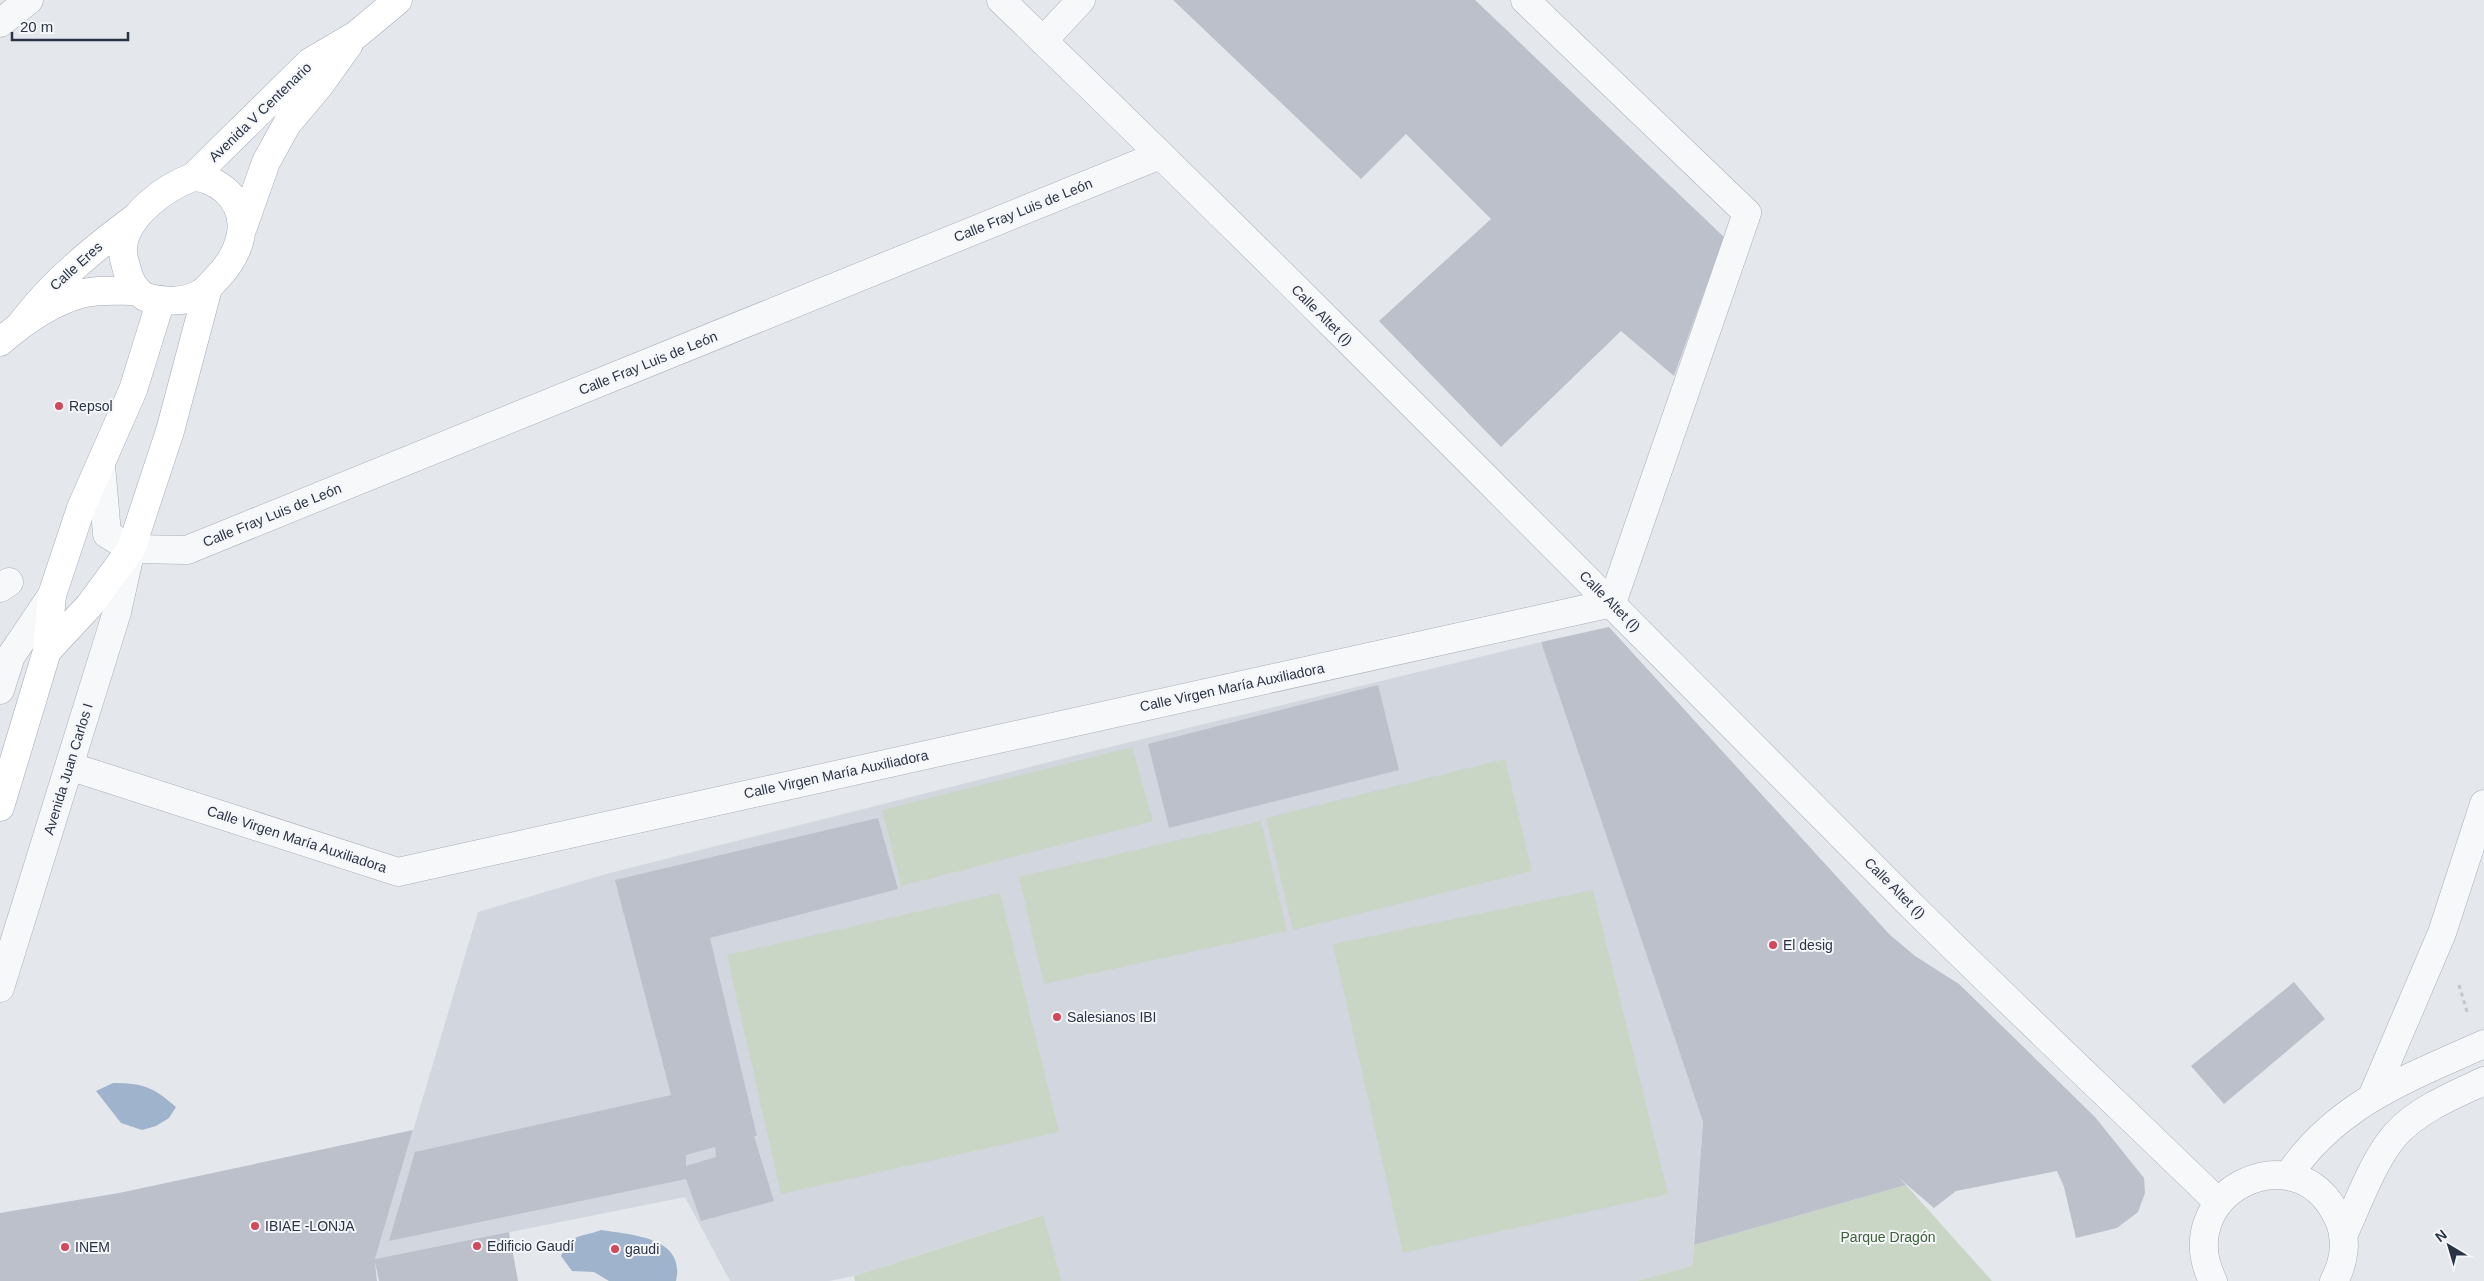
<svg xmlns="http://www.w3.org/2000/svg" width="2484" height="1281" font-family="Arial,sans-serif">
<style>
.built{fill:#d2d6de}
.green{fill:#c9d6c5}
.water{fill:#9fb4cc}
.building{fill:#bbc0ca;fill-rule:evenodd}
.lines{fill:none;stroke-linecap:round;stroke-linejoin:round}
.minor-casing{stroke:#a9aeb7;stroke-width:29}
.major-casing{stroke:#a3abb8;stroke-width:29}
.path{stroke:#c2c5cb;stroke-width:3;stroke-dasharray:4 4;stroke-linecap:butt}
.minor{stroke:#f7f8fa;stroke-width:28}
.major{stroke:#fff;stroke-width:28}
.poi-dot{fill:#d1495b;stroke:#f4f6f9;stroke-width:2}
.labels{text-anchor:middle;stroke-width:4;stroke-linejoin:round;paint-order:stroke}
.street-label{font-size:14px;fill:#2b3445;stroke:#f4f6f9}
.poi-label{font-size:14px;fill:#2b3445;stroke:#f4f6f9;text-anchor:start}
.park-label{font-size:14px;fill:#3f6138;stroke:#f4f6f9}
</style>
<rect width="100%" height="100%" fill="#e4e7ec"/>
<path class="built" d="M1541 642 1703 1122 1692 1266 1636 1281H1062L1042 1215 854 1276 829 1281H730L685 1197 375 1259 478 912 606 874 1077 755Z"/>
<path class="green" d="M1132 747 1153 821 901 886 882 810Z
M1505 759 1532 871 1293 930 1266 818Z
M1261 821 1287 931 1044 984 1019 877Z
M1593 890 1668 1194 1403 1253 1333 944Z
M1000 893 1059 1132 781 1194 727 955Z
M1906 1185 1992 1281H1636L1692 1266 1694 1245Z
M1043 1215 1062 1281H855L854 1276Z"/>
<path class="water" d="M113 1083C143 1083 153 1087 176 1107L169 1118 156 1126 142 1130 121 1123 96 1091Z
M601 1230C632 1235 686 1237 676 1281H609L594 1272 572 1271 561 1256C571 1232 581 1238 601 1230Z"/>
<path class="building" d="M1173 0H1475L1724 237 1674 376 1621 331 1501 447 1379 321 1491 219 1406 134 1361 179Z
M1609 627 1890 935 1915 956 1959 984 2095 1117 2144 1178 2145 1193 2138 1212 2117 1228 2076 1238 2064 1187 2057 1171 1956 1191 1934 1208 1899 1178 1906 1185 1694 1245 1703 1122 1541 642Z
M1378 685 1399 770 1169 828 1148 744Z
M878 818 898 889 710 938 757 1136H754L774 1201 701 1221 686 1179 389 1241 415 1152 671 1095 615 880ZM715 1147 716 1157 686 1166V1155Z
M2294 982 2325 1019 2224 1104 2191 1066Z
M413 1130 375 1259 509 1232 518 1281H379L375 1262 377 1281H0V1213L119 1193Z"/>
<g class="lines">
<defs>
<path id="minor" d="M1001 0C1311 298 1611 605 1915 909 2015 1008 2117 1104 2218 1202
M0 23 29 0
M1043 41 1081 0
M101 465 107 534 131 549
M131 549 187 550 1160 155
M0 588 9 582
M0 690 11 656 52 595
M69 766 398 872 1612 603 1747 213 1525 0
M0 988 117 612 131 549
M2372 1097 2442 933 2484 804
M2288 1176C2336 1104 2408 1078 2484 1044
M2343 1236C2358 1204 2373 1160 2396 1134 2419 1109 2454 1095 2484 1081
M2213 1281C2169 1193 2296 1130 2337 1216 2348 1237 2345 1261 2334 1281"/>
<path id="major" d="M193 177C205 177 216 183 225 190 255 217 240 255 215 280 210 285 207 290 201 293 186 303 162 302 145 297 134 289 131 283 127 270 125 262 122 255 123 247 126 215 166 187 193 177Z
M193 177 310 62 356 35 398 0
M243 227 266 162 287 124 319 86 349 44
M21 324C53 282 92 250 135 218
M0 342C23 322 51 302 81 294 98 289 118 291 136 291
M47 651 89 606 131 549 170 431 208 288
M0 807 47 651 52 595 81 508 133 390 161 300"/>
</defs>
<use href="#minor" class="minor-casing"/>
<use href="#major" class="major-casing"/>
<path class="path" d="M2459 985 2468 1015"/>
<use href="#minor" class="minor"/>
<use href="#major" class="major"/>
</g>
<g class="poi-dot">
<circle cx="59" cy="406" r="5"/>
<circle cx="1773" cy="945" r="5"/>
<circle cx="1057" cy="1017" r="5"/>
<circle cx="255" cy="1226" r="5"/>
<circle cx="477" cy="1246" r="5"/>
<circle cx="65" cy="1247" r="5"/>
<circle cx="615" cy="1249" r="5"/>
</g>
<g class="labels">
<g class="street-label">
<text transform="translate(260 112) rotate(-44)" y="5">Avenida V Centenario</text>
<text transform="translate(1023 210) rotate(-22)" y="5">Calle Fray Luis de León</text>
<text transform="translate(76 266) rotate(-42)" y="5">Calle Eres</text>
<text transform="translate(1322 315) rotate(45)" y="5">Calle Altet (l)</text>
<text transform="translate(648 363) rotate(-22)" y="5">Calle Fray Luis de León</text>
<text transform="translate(272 515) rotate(-22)" y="5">Calle Fray Luis de León</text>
<text transform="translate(1610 601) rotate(45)" y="5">Calle Altet (l)</text>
<text transform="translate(1232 687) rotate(-12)" y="5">Calle Virgen María Auxiliadora</text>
<text transform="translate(68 769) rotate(-73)" y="5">Avenida Juan Carlos I</text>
<text transform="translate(836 774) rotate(-12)" y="5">Calle Virgen María Auxiliadora</text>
<text transform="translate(297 839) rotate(18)" y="5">Calle Virgen María Auxiliadora</text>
<text transform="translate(1895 888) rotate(45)" y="5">Calle Altet (l)</text>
</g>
<g class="poi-label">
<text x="69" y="411">Repsol</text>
<text x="1783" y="950">El desig</text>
<text x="1067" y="1022">Salesianos IBI</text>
<text x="265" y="1231">IBIAE -LONJA</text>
<text x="487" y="1251">Edificio Gaudí</text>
<text x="75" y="1252">INEM</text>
<text x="625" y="1254">gaudi</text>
</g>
<g class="park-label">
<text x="1888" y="1242">Parque Dragón</text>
</g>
</g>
<g transform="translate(2449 1246) rotate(322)" stroke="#f4f6f9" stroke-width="4" paint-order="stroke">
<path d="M0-4L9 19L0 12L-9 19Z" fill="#2b3445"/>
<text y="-8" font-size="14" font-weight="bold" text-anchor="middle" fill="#2b3445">N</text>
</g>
<path d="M12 32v8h116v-8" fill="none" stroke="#2b3445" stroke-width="2.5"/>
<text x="20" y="32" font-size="15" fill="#2b3445" stroke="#f4f6f9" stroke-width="4" paint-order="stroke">20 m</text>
</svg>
